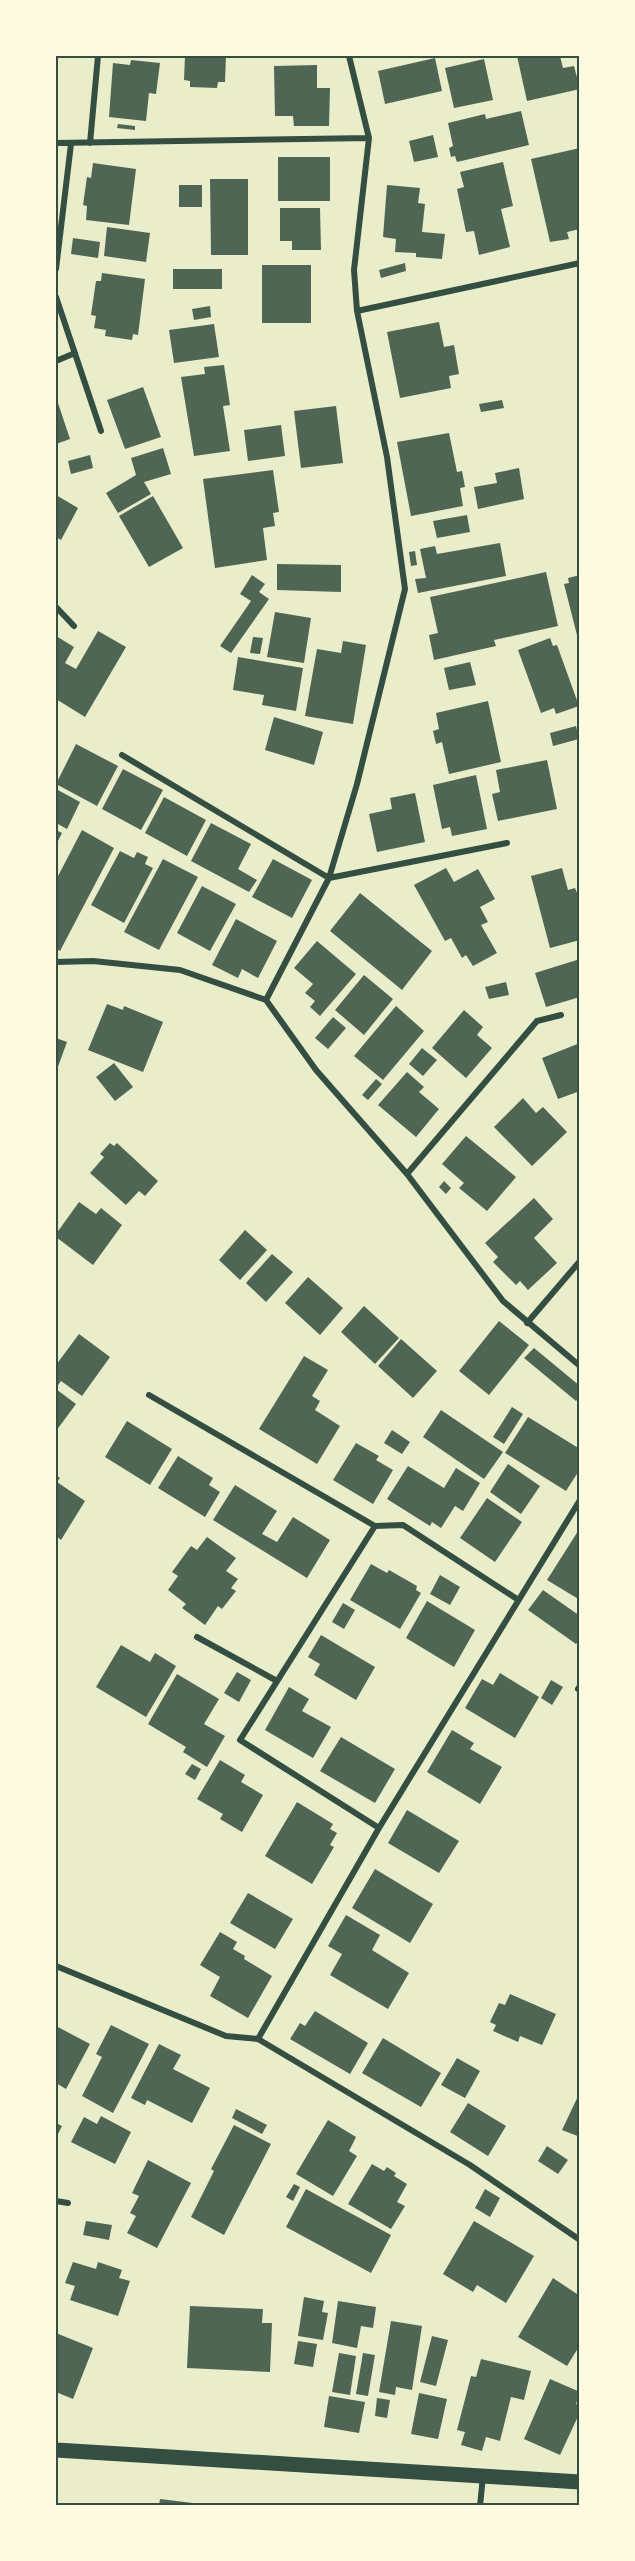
<svg xmlns="http://www.w3.org/2000/svg" width="635" height="2561" font-family="'Zilla Slab',serif">
<style>
.building{fill:#4f6655}
.lines{fill:none;stroke-linecap:round;stroke-linejoin:round}
.minor{stroke:#344e41;stroke-width:6}
.primary{stroke:#344e41;stroke-width:15}
.neatline{fill:none;stroke:#344e41;stroke-width:2}
</style>
<rect width="100%" height="100%" fill="#e9edc9"/>
<path class="building" d="M185 56H226L225 82H218L217 88 190 87V81L184 80Z
M517 56H560L563 68 574 66 580 89 527 101Z
M435 58 442 91 385 104 378 71Z
M484 59 493 100 454 108 445 68Z
M131 60 160 63 156 94 149 93 146 121 109 117 113 63 130 65Z
M317 65V88H330L329 126H294L293 116H275L274 66Z
M521 111 529 145 457 162 455 156 451 157 449 148 453 146 448 123 485 114 486 119Z
M118 124 135 126V130L117 128Z
M433 135 438 157 414 162 409 141Z
M580 148V229L567 232 569 239 550 242 531 159Z
M278 157H330V201H278Z
M503 162 513 206 501 209 510 247 479 255 474 231 466 232 457 189 464 187 460 172Z
M93 163 136 169 129 225 86 220 87 206 83 205 87 177 91 178Z
M210 179H248V255H211Z
M179 185H202V207H179Z
M387 185 420 188 418 203 425 204 422 232 445 234 442 259 416 257V253L395 252 396 239 383 237Z
M280 208H320L321 250H292V241H280Z
M107 227 150 233 146 262 104 256Z
M73 238 100 242 98 258 71 254Z
M405 263 406 271 381 278 379 270Z
M262 265H311V323H262Z
M173 269H222V289H173Z
M102 273 145 279 138 335 133 334 132 340 105 336 106 330 94 328 96 316 91 315 96 281H101Z
M210 306 211 317 194 320 192 309Z
M439 322 444 347 454 345 459 374 449 376 451 388 400 398 387 332Z
M214 324 219 357 174 363 169 330Z
M224 365 230 405 223 406 230 451 194 456 181 377 205 374 204 367Z
M143 387 161 437 125 449 107 400Z
M56 397 70 439 56 444Z
M502 400 504 408 481 412 479 404Z
M336 406 343 463 301 468 294 411Z
M281 425 285 456 248 461 244 430Z
M449 433 457 472 462 471 465 487 460 488 463 506 411 516 397 442Z
M163 448 171 474 144 482 151 494 118 513 106 493 136 475 131 458Z
M90 455 93 468 71 474 68 461Z
M519 468 524 499 478 509 474 487 497 483 495 473Z
M273 470 279 512 273 513 275 526 263 528 267 560 215 568 203 479Z
M56 495 78 508 61 540 56 537Z
M153 496 183 548 149 567 119 516Z
M467 515 470 532 437 538 433 521Z
M500 543 506 576 418 593 415 579 426 578 420 549 435 546 437 554Z
M415 551 417 565 411 566 409 552Z
M277 564 341 565V592L277 590Z
M546 572 558 626 494 640 496 646 434 660 429 635 438 633 430 597Z
M252 575 265 584 259 592 269 599 231 653 220 646 251 601 240 594Z
M580 575V643H579L564 584 569 583 568 578Z
M275 612 311 618 304 663 267 657Z
M98 631 126 647 85 717 56 699V636L74 647 65 663 76 669Z
M253 637 263 638 260 654 250 653Z
M550 638 553 646 557 645 579 706 556 714 554 708 541 713 518 650Z
M343 641 366 645 353 724 305 716 317 649 341 653Z
M238 657 303 668 296 711 262 705 264 695 233 690Z
M470 662 476 685 449 690 444 668Z
M488 701 501 762 449 774 442 742 436 744 433 731 439 729 436 713Z
M274 717 323 732 314 765 265 750Z
M576 726 579 739 553 746 550 733Z
M76 744 118 766 97 806 56 784Z
M547 760 557 809 498 821 492 794 500 792 496 770Z
M123 769 163 790 141 830 102 809Z
M476 775 487 829 452 836 450 827 442 829 433 785Z
M56 789 80 802 67 829 56 823Z
M415 793 425 842 377 852 369 814 392 809 390 798Z
M164 797 206 820 187 856 145 833Z
M211 823 251 844 238 869 257 880 249 892 191 861Z
M56 830 62 833 56 845Z
M82 830 114 848 60 951 56 949V880Z
M120 851 134 858 137 852 148 857 145 864 153 868 124 923 91 905Z
M163 859 198 877 159 950 124 932Z
M273 859 312 880 292 918 252 897Z
M446 868 454 882 478 869 495 899 480 907 488 922 481 925 497 953 473 966 466 955 462 958 451 938 445 941 414 885Z
M562 868 568 890 575 888 580 900V940L550 948 531 876Z
M202 886 236 904 210 951 177 933Z
M360 893 432 951 402 990 330 931Z
M236 919 277 941 258 978 242 969 238 978 212 965Z
M317 941 356 974 320 1016 310 1007 315 1001 305 993 313 984 294 968Z
M580 959V997L546 1007 535 973Z
M364 975 393 999 364 1035 335 1010Z
M506 982 509 995 489 999 485 987Z
M107 1004 123 1010 124 1006 163 1022 143 1072 88 1050Z
M396 1006 424 1031 383 1080 354 1056Z
M464 1010 483 1027 477 1035 492 1048 466 1078 432 1048Z
M333 1017 346 1028 328 1049 315 1038Z
M56 1038 67 1042 56 1072Z
M580 1043V1091L558 1099 542 1058Z
M422 1048 437 1060 423 1076 409 1064Z
M114 1063 133 1087 115 1101 96 1077Z
M407 1072 424 1087 419 1092 439 1109 416 1137 378 1105Z
M376 1079 382 1084 368 1100 362 1095Z
M523 1098 536 1113 543 1107 567 1132 532 1166 494 1127Z
M466 1136 516 1177 487 1211 459 1188 464 1183 442 1164Z
M110 1143 114 1146 117 1143 158 1181 145 1196 139 1191 126 1205 90 1173 104 1157 100 1154Z
M444 1181 451 1188 446 1194 439 1187Z
M534 1198 553 1219 534 1238 557 1263 528 1290 520 1281 516 1285 493 1262 498 1257 485 1243Z
M79 1202 96 1214 101 1208 122 1225 93 1265 56 1237V1234Z
M245 1230 267 1250 240 1280 219 1260Z
M272 1254 293 1272 266 1302 246 1283Z
M308 1277 343 1308 320 1335 285 1303Z
M364 1306 399 1338 375 1364 341 1332Z
M499 1321 529 1345 489 1395 459 1371Z
M79 1334 110 1357 82 1396 61 1381 56 1388V1365Z
M401 1339 437 1371 413 1398 378 1366Z
M534 1348 580 1386V1396L576 1401 524 1358Z
M304 1356 328 1370 312 1396 320 1401 315 1410 340 1426 317 1464 259 1429Z
M56 1389 76 1404 56 1431Z
M512 1407 523 1414 504 1444 493 1437Z
M441 1410 503 1452 484 1479 423 1437Z
M528 1417 580 1449V1469L566 1491 505 1453Z
M127 1421 172 1449 150 1485 105 1457Z
M392 1430 410 1442 402 1454 384 1443Z
M356 1443 379 1456 376 1460 393 1470 373 1504 333 1480Z
M178 1456 213 1478 209 1485 220 1492 205 1517 158 1488Z
M508 1464 540 1486 521 1514 490 1492Z
M408 1466 444 1488 456 1468 480 1483 463 1511 455 1506 441 1528 432 1522 430 1526 387 1499Z
M56 1475 60 1478 57 1482 85 1501 61 1540 56 1536Z
M235 1485 277 1511 262 1534 277 1542 293 1517 330 1540 307 1578 213 1520Z
M487 1498 522 1522 495 1562 460 1538Z
M580 1528V1600L547 1580Z
M207 1537 236 1558 226 1571 238 1579 231 1588 236 1591 222 1609 218 1606 205 1625 182 1608 186 1604 168 1590 178 1576 172 1572 191 1546 197 1550Z
M371 1564 387 1573 389 1570 417 1586 416 1590 421 1593 400 1629 350 1600Z
M440 1575 460 1587 450 1605 430 1594Z
M543 1590 580 1616V1638L576 1644 528 1610Z
M427 1601 475 1630 454 1667 406 1638Z
M343 1603 355 1610 344 1629 332 1622Z
M321 1635 375 1667 356 1700 314 1675 320 1664 308 1657Z
M121 1645 150 1662 155 1653 176 1666 146 1717 96 1687Z
M237 1672 251 1680 239 1702 224 1693Z
M500 1673 539 1697 515 1738 465 1708 482 1679 493 1685Z
M177 1674 219 1699 204 1724 225 1736 207 1767 183 1752 186 1747 148 1724Z
M551 1680 563 1687 552 1705 541 1698Z
M289 1687 309 1699 302 1711 331 1727 313 1758 265 1730Z
M452 1730 474 1743 470 1749 502 1767 480 1804 427 1772Z
M341 1737 395 1769 375 1803 320 1771Z
M220 1760 245 1775 241 1782 263 1795 242 1832 220 1819 223 1814 197 1799Z
M192 1764 201 1769 195 1780 185 1774Z
M297 1802 333 1824 330 1829 337 1833 330 1845 334 1847 312 1884 265 1856Z
M407 1810 459 1841 439 1873 388 1843Z
M375 1869 433 1904 410 1943 352 1908Z
M248 1893 293 1919 275 1949 230 1923Z
M346 1915 380 1935 372 1950 409 1973 388 2009 330 1975 342 1954 328 1946Z
M220 1932 237 1942 233 1949 245 1956 244 1959 272 1976 248 2018 210 1996 220 1977 200 1965Z
M510 1994 556 2014 542 2045 520 2036 518 2042 493 2031 496 2025 490 2022 499 2003 505 2005Z
M315 2011 368 2043 350 2074 290 2039 300 2023 305 2026Z
M111 2025 149 2044 113 2113 82 2096 102 2057 96 2054Z
M56 2026 90 2044 66 2089 56 2083Z
M383 2038 441 2073 421 2107 362 2073Z
M159 2044 181 2055 173 2069 210 2088 192 2123 147 2100 145 2105 131 2098Z
M457 2058 480 2071 465 2098 441 2085Z
M580 2092V2137L562 2130Z
M468 2103 506 2126 488 2156 450 2132Z
M236 2109 267 2125 262 2134 232 2118Z
M101 2116 131 2132 115 2164 71 2142 84 2117 97 2124Z
M328 2120 356 2137 349 2151 357 2156 333 2196 296 2174Z
M56 2123 62 2126 56 2138Z
M234 2125 271 2144 224 2235 191 2217 214 2171 211 2169Z
M547 2146 568 2160 558 2174 538 2161Z
M148 2160 191 2183 157 2248 127 2233 136 2216 130 2213 139 2196 132 2193Z
M372 2164 384 2171 387 2167 396 2173 394 2176 407 2184 397 2202 405 2206 391 2229 348 2204Z
M294 2184 300 2187 293 2201 286 2197Z
M306 2189 391 2235 371 2273 286 2227Z
M485 2189 500 2198 490 2217 475 2208Z
M86 2221 112 2225 109 2240 83 2235Z
M474 2221 534 2256 506 2303 477 2285 473 2292 443 2274Z
M73 2262 96 2269 98 2262 122 2270 119 2278 130 2281 118 2316 70 2300 75 2286 65 2283Z
M553 2278 580 2296V2345L567 2366 518 2337Z
M304 2297 324 2301 322 2312 328 2313 323 2340 298 2336Z
M338 2301 376 2307 373 2328 361 2326 357 2348 332 2343Z
M190 2306 263 2309 262 2323H272L270 2372 187 2368Z
M391 2321 422 2326 412 2390 396 2387 395 2395 379 2392Z
M56 2333 93 2348 73 2399 56 2392Z
M432 2336 448 2340 436 2386 420 2382Z
M298 2341 317 2344 313 2367 294 2364Z
M339 2353 356 2356 350 2395 332 2392Z
M363 2353 375 2355 368 2396 356 2394Z
M481 2359 531 2371 524 2400 511 2397 500 2441 486 2437 482 2451 461 2445 465 2432 457 2430 471 2376 476 2377Z
M550 2379 580 2392 576 2404 580 2406V2412L560 2455 524 2439Z
M419 2393 447 2399 438 2439 411 2434Z
M329 2396 365 2402 359 2433 324 2427Z
M377 2398 390 2400 387 2418 375 2416Z
M160 2499 193 2503V2506H159Z"/>
<g class="lines">
<path class="minor" d="M56 143 369 138
M90 143 98 56
M56 269 71 144
M56 297 101 431
M357 311 580 263
M56 361 75 353
M56 607 74 626
M122 755 329 878 507 843
M56 962 93 961 180 970 266 1000 316 1070 407 1174 503 1301 580 1366
M266 1000 329 878 357 784 405 589 387 457 357 311 354 270 369 138 349 56
M407 1174 537 1021 561 1015
M527 1323 580 1261
M149 1395 375 1526 403 1525 517 1599
M580 1500 379 1828 258 2039 470 2165 580 2240
M375 1526 240 1740 379 1828
M197 1637 277 1681
M578 1689 580 1686
M56 1966 226 2036 258 2039
M56 2201 68 2203
M480 2506 483 2476"/>
<path class="primary" d="M56 2450 580 2482"/>
</g>
<rect width="635" height="2561" fill="none" stroke="#fefae0" stroke-width="114"/>
<rect x="57" y="57" width="521" height="2447" class="neatline"/>
</svg>
